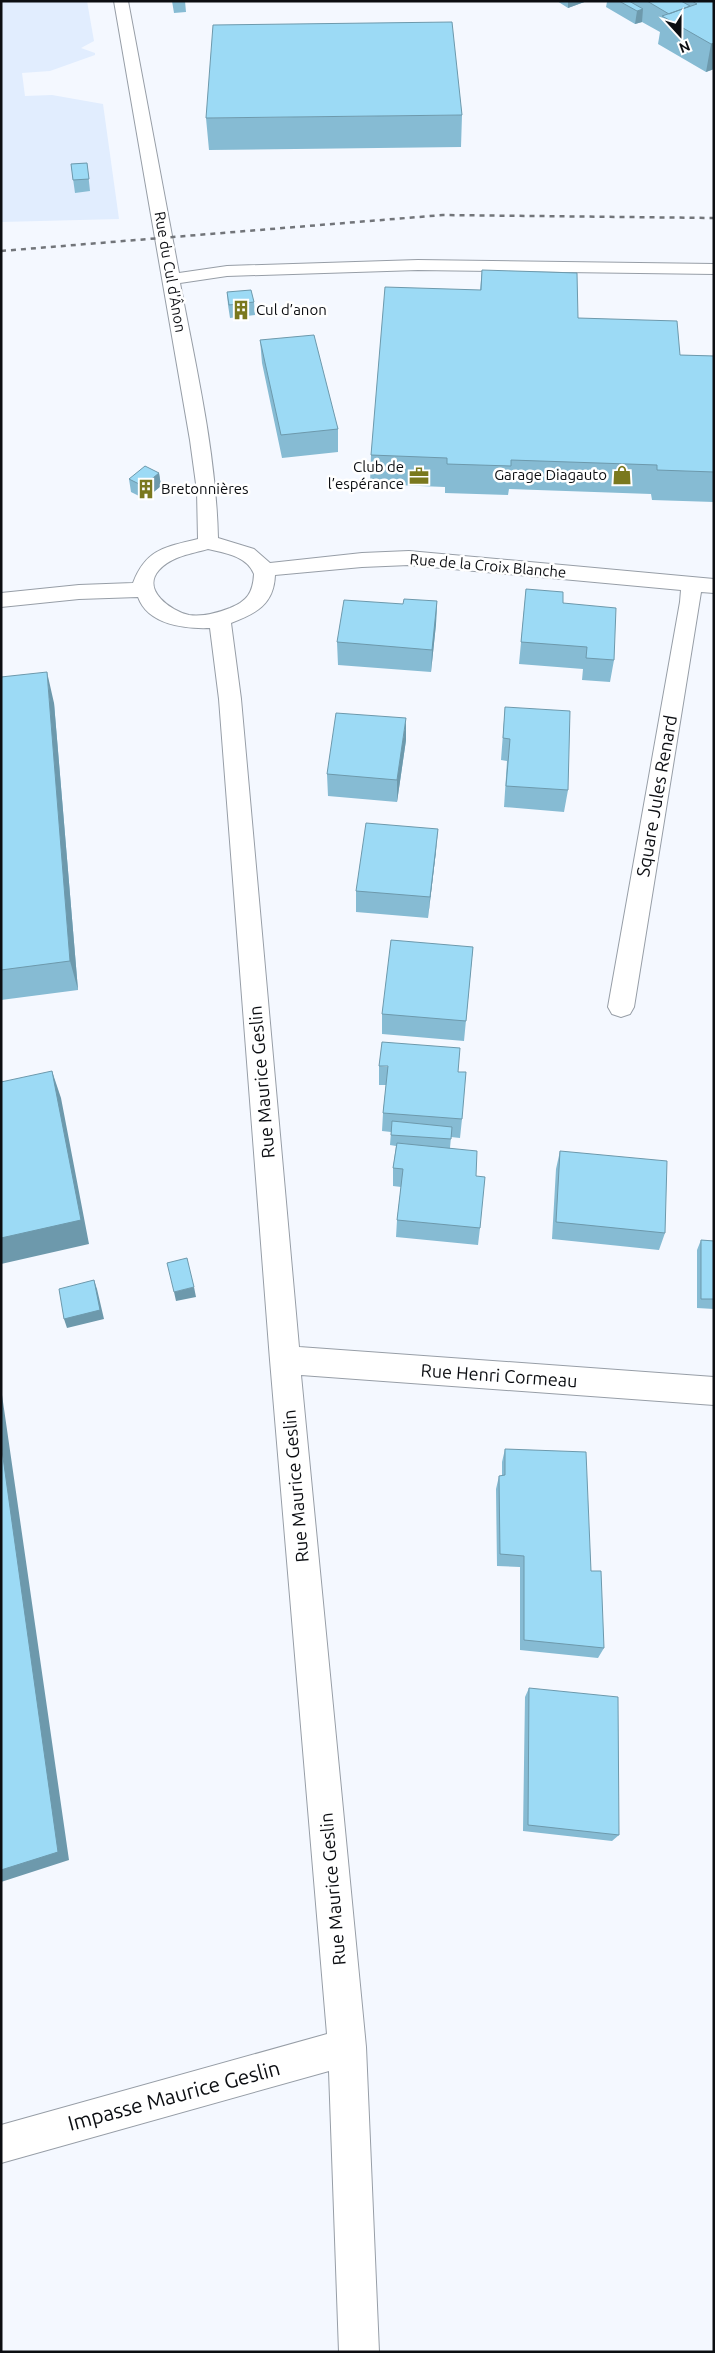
<svg xmlns="http://www.w3.org/2000/svg" width="715" height="2353" font-family="Ubuntu,sans-serif">
<style>
.built{fill:#e1edfe}
.lines{fill:none;stroke-linecap:round;stroke-linejoin:round}
.minor-casing{stroke:#979ea7;stroke-width:2}
.minor{fill:#fff;fill-rule:evenodd}
.rail{stroke:#72757a;stroke-width:2.5;stroke-dasharray:5 5;stroke-linecap:butt}
.wall{fill:#86bbd3}
.shaded-wall{fill:#6d99ac}
.building{fill:#9cdaf5;stroke:#6d99ac}
.labels{text-anchor:middle;stroke-width:5;stroke-linejoin:round;paint-order:stroke}
.far-street-label{font-size:15px;fill:#0c0e12;stroke:#fff}
.far-poi-label{font-size:15px;fill:#0c0e12;stroke:#fff;text-anchor:start}
.street-label{font-size:18px;fill:#0c0e12;stroke:#fff}
.near-street-label{font-size:21px;fill:#0c0e12;stroke:#fff}
</style>
<rect width="100%" height="100%" fill="#f4f8ff"/>
<path class="built" d="M1 1H87L94 41 81 48 95 53V55L50 71 22 73 25 96 52 95 103 104 119 219 1 222Z"/>
<g class="lines">
<defs>
<path id="minor" d="M114 1H128L179 273 227 266 418 260 714 264V274L418 270 227 276 180 283C196 368 216 452 218 538L254 549 270 563 362 553 409 551 714 579V593L701 592 634 1007 630 1014 621 1017 612 1014 608 1007 680 602 681 590 409 565 362 567 275 575C274 605 255 614 231 623L241 699 299 1347 714 1377V1405L301 1375 366 2047 379 2352H339L329 2071 1 2163V2125L327 2034 270 1360 219 699 210 628C185 629 148 625 138 597L79 599 1 607V593L79 585 133 583C146 549 165 547 198 539L197 491 190 440ZM208 549C225 553 247 556 254 574 253 593 247 601 230 608 217 613 203 617 189 615 171 611 141 590 159 570 172 556 191 554 208 549Z"/>
</defs>
<use href="#minor" class="minor-casing"/>
<use href="#minor" class="minor"/>
<path class="rail" d="M1 251 443 215 714 218"/>
</g>
<path class="wall" d="M172 1H185L186 12 174 13Z
M557 1H587L568 8Z
M606 1H714V69L706 72 658 44 660 32 642 22 635 24 606 7 607 2Z
M462 115 461 147 209 150 206 118Z
M87 163 90 191 75 193 71 164Z
M482 270 578 318 680 355 714 356V502L652 500 651 494 509 489 508 495 445 493V487L370 484 371 455 480 290Z
M227 292 254 302 255 315 230 318 228 305Z
M260 340 338 429V452L282 458 262 363Z
M159 473 161 486 145 499 131 492 129 479Z
M526 589 563 603 614 660 610 682 582 680 583 669 519 664Z
M437 601 436 624 431 672 338 665 337 642 403 604Z
M1 677 54 703 78 990 1 1000Z
M505 707 568 790 564 812 504 807 507 761 501 760Z
M406 740 397 802 328 796 327 774Z
M436 851 428 918 356 912V891Z
M473 947 464 1041 382 1034V1014Z
M379 1066 458 1072 462 1119 460 1138 451 1137 450 1148 476 1176 480 1228 478 1245 396 1237 397 1220 401 1187 393 1186V1168L396 1146 390 1145 391 1132 382 1131 383 1113 386 1085H379Z
M560 1151 665 1233 659 1250 552 1239 556 1169Z
M701 1240 714 1241V1309L697 1308V1250Z
M505 1449 591 1571 604 1648 598 1658 520 1650V1567L497 1566 496 1489 499 1476H502V1462Z
M714 1507V1571L713 1508Z
M529 1688 619 1835 612 1841 523 1831 525 1697Z"/>
<path class="shaded-wall" d="M568 1H587L568 8Z
M643 9 642 22 635 24 637 11Z
M714 43V69L706 72 711 44Z
M159 473 161 486 145 499 143 486Z
M437 601 436 624 431 672 432 650Z
M47 672 54 703 78 990 70 961Z
M406 718V740L397 802V780Z
M438 829 436 851 428 918 430 897Z
M52 1071 61 1098 89 1244 1 1264V1238Z
M94 1280 97 1289 104 1319 67 1328 64 1319Z
M194 1287 196 1297 176 1301 174 1292Z
M1 1388 69 1860 1 1882Z"/>
<path class="building" d="M619 1H629L643 9 637 11Z
M647 1H681L690 6 669 14Z
M692 1H714V43L711 44 662 16 697 4Z
M452 22 462 115 206 118 213 25Z
M87 163 89 179 73 180 71 164Z
M482 270 577 273 578 318 677 321 680 355 714 356V472L657 470V465L511 460V466L447 464V458L371 455 385 287 481 290Z
M251 290 254 302 229 305 227 292Z
M314 335 338 429 281 435 260 340Z
M145 466 159 473 143 486 129 479Z
M526 589 563 592V603L616 608 614 660 586 658 587 647 521 642Z
M404 599 437 601 432 650 337 642 344 600 403 604Z
M47 672 70 961 1 970V677Z
M505 707 570 711 568 790 506 786 510 739 503 738Z
M336 713 406 718 397 780 327 774Z
M366 823 438 829 430 897 356 891Z
M391 940 473 947 466 1021 382 1014Z
M382 1042 460 1048 458 1072H466L462 1119 383 1113 388 1066H379Z
M52 1071 81 1220 1 1238V1082Z
M392 1121 452 1127 451 1139 391 1135Z
M397 1143 477 1151 476 1176 485 1177 480 1228 397 1220 403 1169 393 1168Z
M560 1151 667 1161 665 1233 556 1222Z
M701 1240 714 1241V1299H701Z
M187 1258 194 1287 174 1292 167 1263Z
M94 1280 100 1310 64 1319 59 1289Z
M1 1443 58 1852 1 1870Z
M505 1449 586 1452 591 1571H601L604 1648 524 1640V1556L500 1554 499 1476 505 1475Z
M529 1688 618 1697 619 1835 528 1825Z"/>
<defs>
<symbol id="building-bare" viewBox="-9 -9 18 18"><path d="M-4-6H4V6H1V3H-1V6H-4ZM-2.5-4.3h1.7v1.8h-1.7ZM.8-4.3h1.7v1.8H.8ZM-2.5-1h1.7V.8h-1.7ZM.8-1h1.7V.8H.8Z" fill="#7a781e" stroke="#fff" stroke-width="2.5" paint-order="stroke"/></symbol>
<symbol id="shop-bare" viewBox="-9 -9 18 18"><path d="M-5-2.5h2.3a2.7 3.5 0 0 1 5.4 0H5L5.5 6h-11ZM-1.5-2.5h3a1.5 2.3 0 0 0-3 0Z" fill="#7a781e" stroke="#fff" stroke-width="2.5" paint-order="stroke"/></symbol>
<symbol id="office-bare" viewBox="-9 -9 18 18"><path d="M-6-3h4V-5.5h4V-3h4V5H-6ZM-1-4.5V-3h2v-1.5ZM-6 0V1H6V0Z" fill="#7a781e" stroke="#fff" stroke-width="2.5" paint-order="stroke"/></symbol>
</defs>
<g fill-rule="evenodd">
<use href="#building-bare" x="227" y="296" width="28" height="28"/>
<use href="#shop-bare" x="608" y="461" width="28" height="28"/>
<use href="#office-bare" x="405" y="462" width="28" height="28"/>
<use href="#building-bare" x="132" y="475" width="28" height="28"/>
</g>
<g class="labels">
<g class="far-street-label">
<text transform="translate(170 272) rotate(80)" y="5">Rue du Cul d'Ânon</text>
<text transform="translate(488 566) rotate(5)" y="5">Rue de la Croix Blanche</text>
</g>
<g class="far-poi-label">
<text x="256" y="315">Cul d’anon</text>
<text x="404" y="472" text-anchor="end">Club de<tspan x="404" dy="17">l’espérance</tspan></text>
<text x="607" y="480" text-anchor="end">Garage Diagauto</text>
<text x="161" y="494">Bretonnières</text>
</g>
<g class="street-label">
<text transform="translate(657 796) rotate(-80)" y="6">Square Jules Renard</text>
<text transform="translate(262 1082) rotate(-95)" y="6">Rue Maurice Geslin</text>
<text transform="translate(499 1376) rotate(4)" y="6">Rue Henri Cormeau</text>
<text transform="translate(296 1486) rotate(-95)" y="6">Rue Maurice Geslin</text>
<text transform="translate(333 1889) rotate(-95)" y="6">Rue Maurice Geslin</text>
</g>
<g class="near-street-label">
<text transform="translate(174 2096) rotate(-15)" y="7">Impasse Maurice Geslin</text>
</g>
</g>
<rect width="715" height="2353" fill="none" stroke="#0c0e12" stroke-width="5"/>
<g transform="translate(680 35) rotate(159)" stroke="#ffffff" stroke-width="4" paint-order="stroke">
<path d="M0-4L9 19L0 12L-9 19Z" fill="#0c0e12"/>
<text y="-8" font-size="14" font-weight="bold" text-anchor="middle" fill="#0c0e12">N</text>
</g>
</svg>
